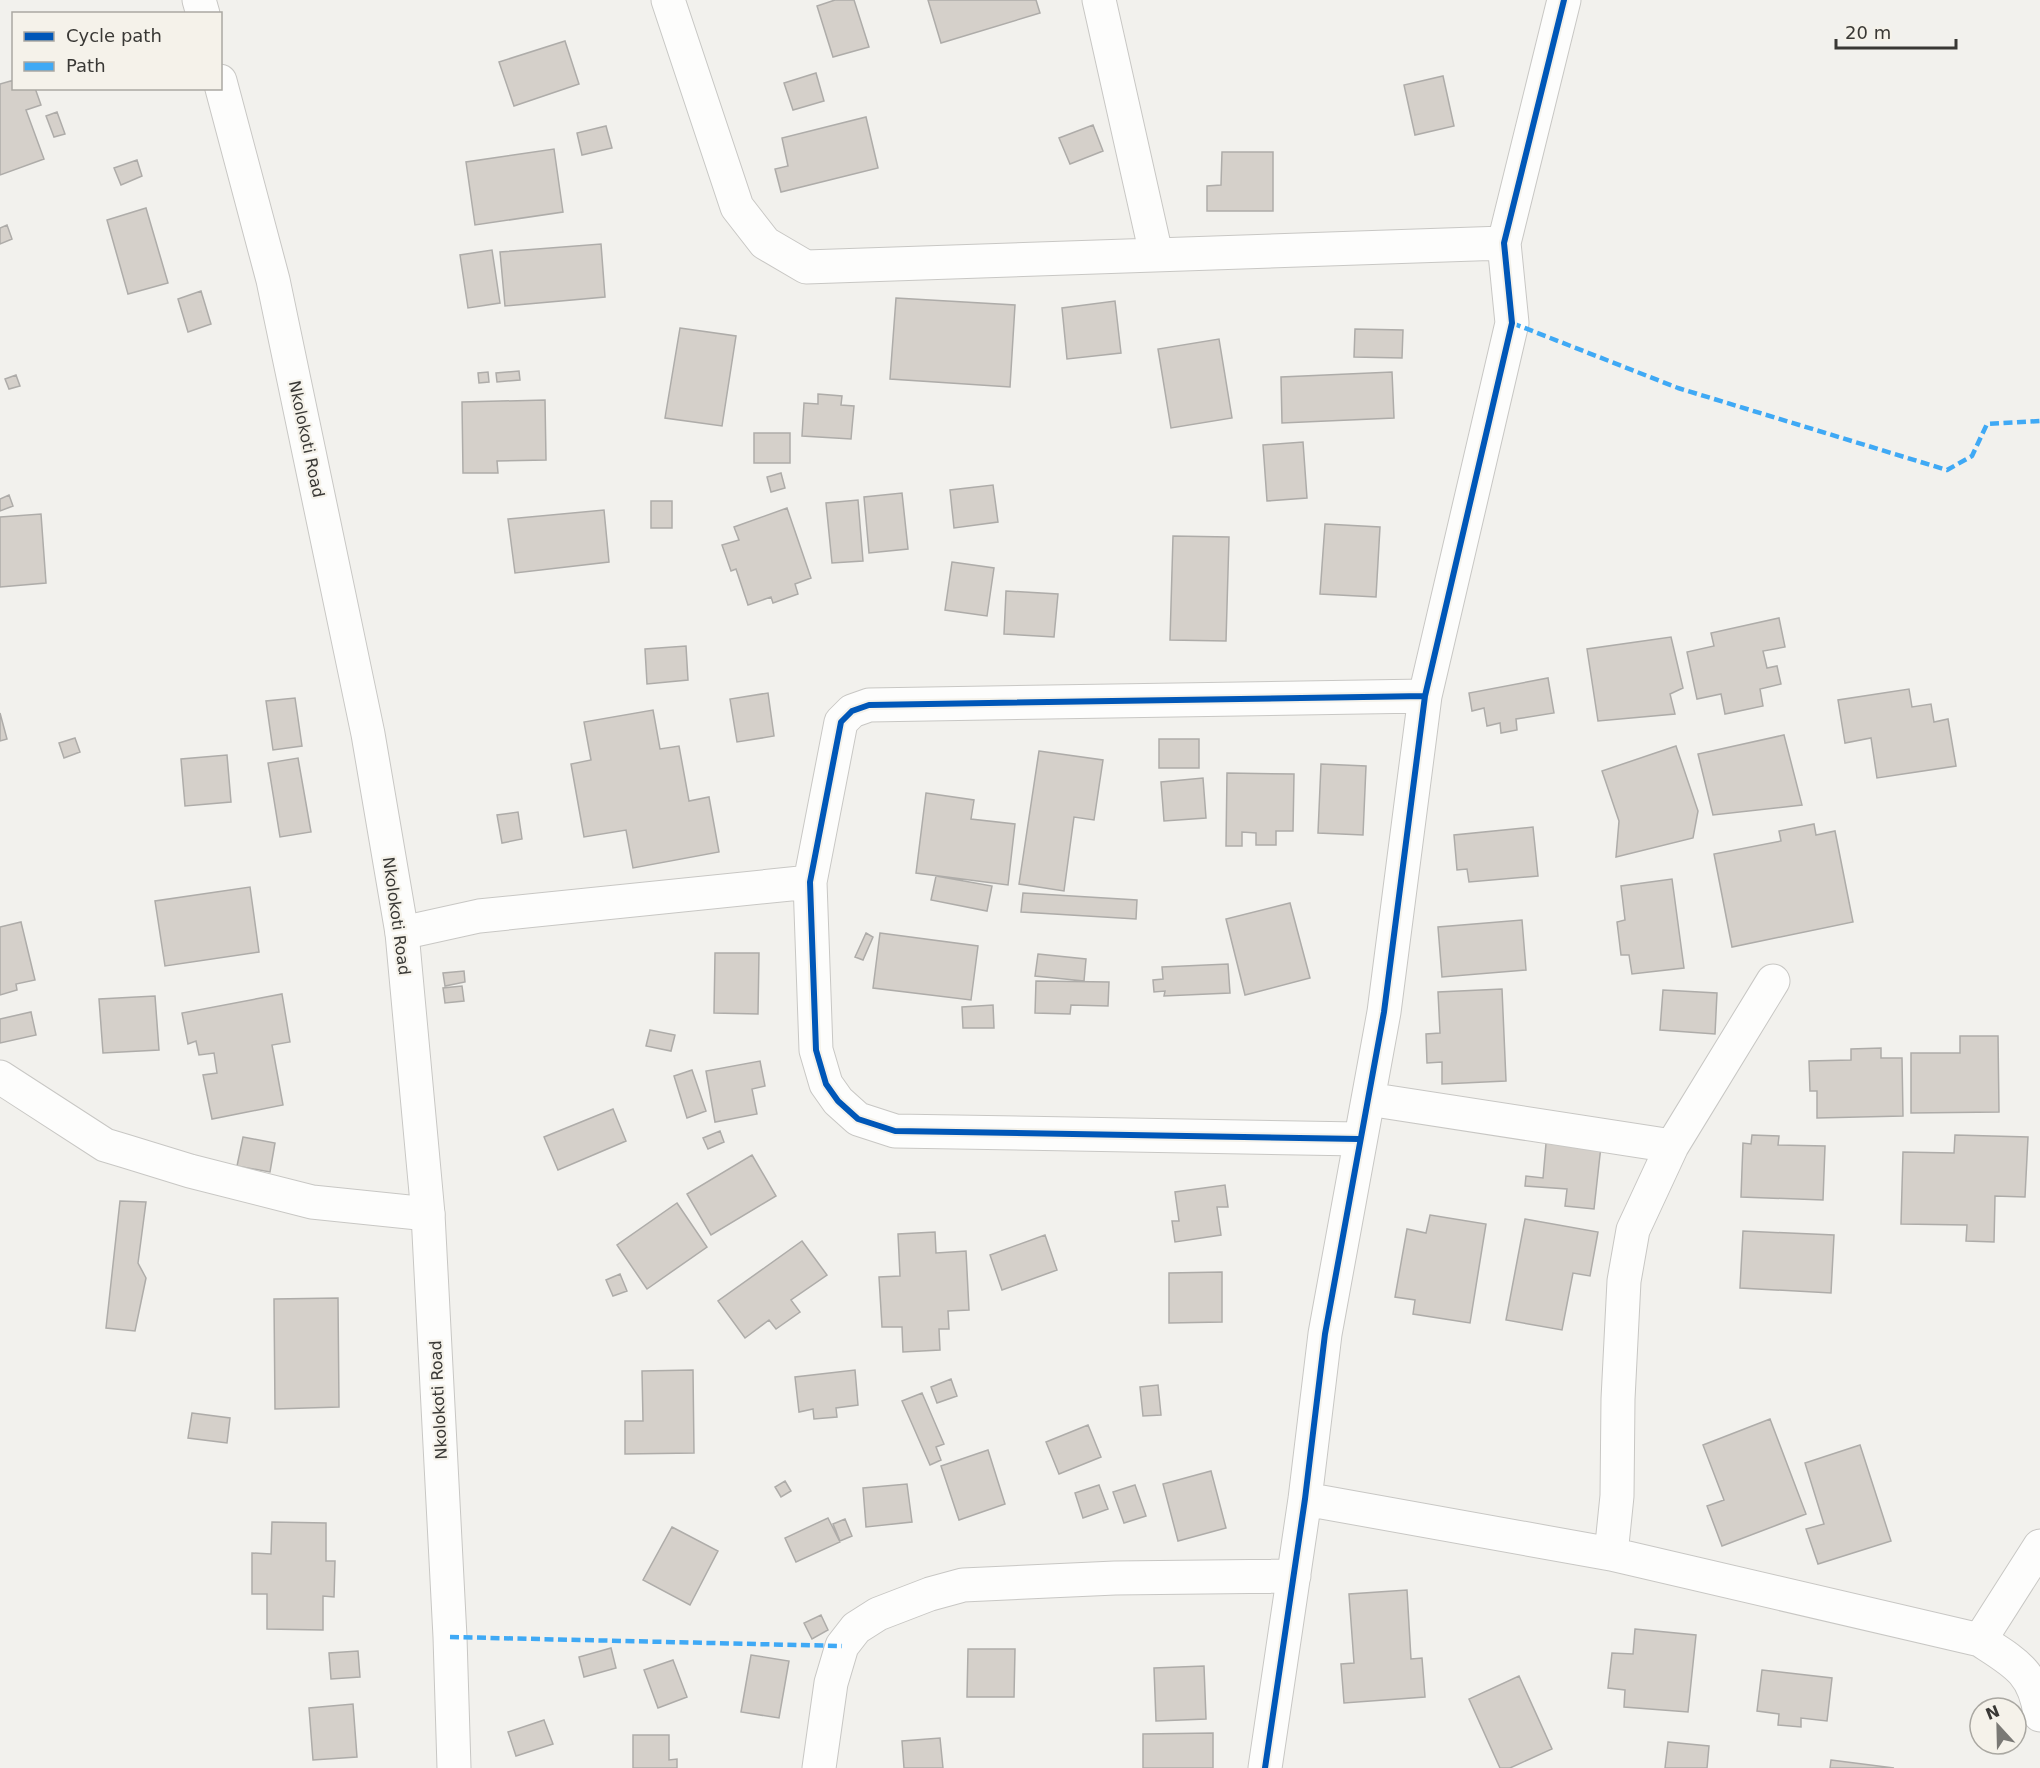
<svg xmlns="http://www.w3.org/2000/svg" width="2040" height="1768" font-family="'DejaVu Sans',sans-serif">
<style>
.building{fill:#d5d0ca;stroke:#aeaca9;stroke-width:1.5}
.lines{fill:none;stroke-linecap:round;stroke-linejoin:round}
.street-casing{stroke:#c8c7c4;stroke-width:35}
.secondary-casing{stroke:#c8c7c4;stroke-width:35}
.street{stroke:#fdfdfc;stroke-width:33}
.secondary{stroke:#fdfdfc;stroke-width:33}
.quiet{stroke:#3fa9f5;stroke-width:4.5;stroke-dasharray:9 4.5;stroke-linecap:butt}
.cycleway-casing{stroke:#f5f2ea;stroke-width:10}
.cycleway{stroke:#0057b8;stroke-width:6}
.labels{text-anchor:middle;stroke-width:4.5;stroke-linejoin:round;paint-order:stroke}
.street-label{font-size:16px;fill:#393835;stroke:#f5f2ea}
</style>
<rect width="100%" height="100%" fill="#f2f1ed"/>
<path class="building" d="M835 0H854L869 47 833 57 817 6Z
M928 0H1036L1040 13 941 43Z
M565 41 579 84 514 106 499 62Z
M816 73 824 101 793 110 784 83Z
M1443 76 1454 126 1415 135 1404 85Z
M14 80V88H35L41 105 26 110 44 159 0 175V84Z
M57 112 65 134 54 137 46 116Z
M866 117 878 168 781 192 775 169 788 166 782 138Z
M1093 125 1103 151 1070 164 1059 138Z
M606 126 612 148 582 155 577 133Z
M554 149 563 212 475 225 466 162Z
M1222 152H1273V211H1207V186L1221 185Z
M137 160 142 176 121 185 114 168Z
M146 208 168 283 128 294 107 220Z
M7 225 12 239 0 244V228Z
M601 244 605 297 505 306 500 252Z
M492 250 500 303 468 308 460 255Z
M201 291 211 324 188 332 178 299Z
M896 298 1015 305 1010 387 890 379Z
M1115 301 1121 353 1067 359 1062 308Z
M680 328 736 336 722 426 665 418Z
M1355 329 1403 330 1402 358 1354 357Z
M1219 339 1232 418 1171 428 1158 349Z
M519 371 520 380 497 382 496 373Z
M488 372 489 382 479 383 478 373Z
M1392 372 1394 418 1282 423 1281 377Z
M16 375 20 386 9 389 5 379Z
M818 394 842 396 841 405 854 406 851 439 802 436 804 403 818 404Z
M545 400 546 460 497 461 498 473H463L462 402Z
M754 433H790V463H754Z
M1303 442 1307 498 1267 501 1263 445Z
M781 473 785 488 771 492 767 477Z
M993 485 998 522 954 528 950 490Z
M902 493 908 549 869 553 864 497Z
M9 495 13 506 0 511V499Z
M858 500 863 561 832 563 826 503Z
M651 501H672V528H651Z
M787 508 811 578 795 584 798 594 773 603 771 597 748 605 736 569 731 571 722 545 739 540 734 527Z
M604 510 609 562 515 573 508 519Z
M41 514 46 583 0 587V517Z
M1325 524 1380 527 1376 597 1320 594Z
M1173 536 1229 537 1226 641 1170 640Z
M952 562 994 568 987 616 945 610Z
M1006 591 1058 594 1054 637 1004 634Z
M1779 618 1785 647 1763 651 1767 668 1777 666 1781 684 1760 689 1763 706 1725 714 1721 694 1697 699 1687 652 1714 646 1711 633Z
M1671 637 1683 688 1670 694 1675 714 1598 721 1587 649Z
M686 646 688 680 647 684 645 649Z
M1548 678 1554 713 1516 719 1517 730 1501 733 1500 723 1487 726 1484 708 1472 711 1469 693Z
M1909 689 1912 707 1931 704 1934 722 1948 719 1956 766 1877 778 1871 738 1845 743 1838 700Z
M768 693 774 736 737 742 730 699Z
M295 698 302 746 273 750 266 701Z
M653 710 660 749 679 746 689 801 709 797 719 852 633 868 626 830 584 837 571 764 591 760 584 722Z
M0 713 7 739 0 741Z
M1784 735 1802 805 1713 815 1698 754Z
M75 738 80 752 64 758 59 743Z
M1159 739H1199V768H1159Z
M1676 746 1698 811 1693 838 1616 857 1619 821 1602 771Z
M1039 751 1103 760 1094 820 1074 817 1064 891 1019 884Z
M227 755 231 802 185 806 181 759Z
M298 758 311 832 280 837 268 763Z
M1321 764 1366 766 1363 835 1318 833Z
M1227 773 1294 774 1293 831H1276V845H1256V833L1242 832V846H1226Z
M1203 778 1206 818 1164 821 1161 782Z
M926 793 974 800 971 819 1015 824 1008 885 916 873Z
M518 812 522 839 502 843 497 815Z
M1814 824 1816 835 1835 831 1853 922 1732 947 1714 854 1781 841 1779 831Z
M1533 827 1538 876 1469 882 1467 869 1457 870 1454 835Z
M936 876 992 886 987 911 931 900Z
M1672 879 1684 968 1632 974 1629 955H1621L1617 922 1625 920 1621 886Z
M250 887 259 952 165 966 155 901Z
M1023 893 1137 900 1136 919 1021 912Z
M1290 903 1310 978 1245 995 1226 919Z
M1522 920 1526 970 1442 977 1438 927Z
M21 922 35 980 16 984 17 990 0 995V927Z
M866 933 873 937 863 960 855 957Z
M880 933 978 946 971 1000 873 988Z
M715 953H759L758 1014 714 1013Z
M1038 954 1086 959 1084 981 1035 976Z
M1228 964 1230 993 1164 996 1165 991 1154 992 1153 980 1163 979 1162 967Z
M464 971 465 982 445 986 443 973Z
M1036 981 1109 982 1108 1006 1071 1005 1070 1014 1035 1013Z
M462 986 464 1001 445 1003 443 988Z
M1502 989 1506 1081 1442 1084V1062L1427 1063 1426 1034 1440 1033 1438 992Z
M1663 990 1717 993 1715 1034 1660 1030Z
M282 994 290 1042 272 1045 283 1105 212 1119 203 1075 217 1073 214 1053 199 1055 196 1041 188 1044 182 1013Z
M155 996 159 1050 103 1053 99 999Z
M993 1005 994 1028H963L962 1007Z
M31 1012 36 1035 0 1043V1019Z
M650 1030 675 1035 671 1051 646 1046Z
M1960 1036H1998L1999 1112 1911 1113V1053H1960Z
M1881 1048V1058H1902L1903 1116 1817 1118V1091H1810L1809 1061 1851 1060V1049Z
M760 1061 765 1086 752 1089 757 1114 715 1122 706 1071Z
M692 1070 706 1111 687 1118 674 1076Z
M613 1109 626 1141 558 1170 544 1137Z
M720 1131 724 1142 708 1149 703 1138Z
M1547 1132 1602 1137 1594 1209 1565 1206 1567 1189 1525 1186 1526 1176 1543 1178Z
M1752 1135 1779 1136 1778 1145 1825 1146 1823 1200 1741 1197 1743 1143 1751 1144Z
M1955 1135 2028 1137 2025 1197 1995 1196 1994 1242 1966 1241 1967 1225 1901 1224 1903 1152 1954 1153Z
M243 1137 275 1143 270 1172 237 1166Z
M752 1155 776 1196 711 1235 687 1194Z
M1225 1185 1228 1207H1217L1221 1235 1175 1242 1172 1221H1179L1175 1192Z
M120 1201 146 1202 138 1263 146 1278 135 1331 106 1328Z
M677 1203 707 1247 647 1289 617 1245Z
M1430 1215 1486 1224 1470 1323 1413 1314 1415 1300 1395 1297 1407 1229 1426 1233Z
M1525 1219 1598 1232 1590 1276 1573 1273 1562 1330 1506 1320Z
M1743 1231 1834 1235 1831 1293 1740 1288Z
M935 1232 936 1253 966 1251 969 1310 948 1311 949 1329H939L940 1350 903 1352 902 1327H882L879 1277 900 1276 898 1234Z
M1045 1235 1057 1270 1002 1290 990 1255Z
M802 1241 827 1275 791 1300 800 1312 776 1329 769 1320 745 1338 718 1301Z
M1222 1272V1322L1169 1323V1273Z
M620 1274 627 1291 613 1296 606 1280Z
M338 1298 339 1407 275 1409 274 1299Z
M693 1370 694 1453 625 1454V1421H643L642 1371Z
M855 1370 858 1405 836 1408 837 1417 814 1419 813 1409 799 1412 795 1377Z
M951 1379 957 1396 937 1403 931 1387Z
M1158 1385 1161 1415 1143 1416 1140 1387Z
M922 1393 944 1444 936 1447 941 1460 930 1465 902 1401Z
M192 1413 230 1418 227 1443 188 1438Z
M1770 1419 1806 1514 1722 1546 1707 1506 1724 1500 1703 1445Z
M1088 1425 1101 1457 1059 1474 1046 1442Z
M1860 1445 1891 1541 1818 1564 1806 1529 1824 1524 1805 1463Z
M988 1450 1005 1504 959 1520 941 1466Z
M1211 1471 1226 1528 1178 1541 1163 1484Z
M785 1481 791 1491 781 1497 775 1487Z
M907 1484 912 1522 866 1527 863 1488Z
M1099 1485 1108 1509 1083 1518 1075 1493Z
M1135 1485 1146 1516 1124 1523 1113 1492Z
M828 1518 840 1542 796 1562 785 1538Z
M845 1519 852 1536 840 1541 833 1524Z
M272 1522 326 1523V1561H335L334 1597 323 1596V1630L267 1629V1594H252V1553L271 1554Z
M672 1527 718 1551 690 1605 643 1580Z
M1407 1590 1411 1659 1422 1658 1425 1697 1344 1703 1341 1664 1354 1663 1349 1594Z
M821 1615 828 1630 812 1639 804 1623Z
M1635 1629 1696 1635 1688 1712 1624 1707 1625 1690 1608 1688 1612 1653 1633 1654Z
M611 1648 616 1668 584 1677 579 1657Z
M968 1649H1015L1014 1697H967Z
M358 1651 360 1677 331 1679 329 1653Z
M751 1655 789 1661 779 1718 741 1712Z
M673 1660 687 1697 658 1708 644 1670Z
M1204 1666 1206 1719 1156 1721 1154 1668Z
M1762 1670 1832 1678 1827 1721 1801 1718V1727L1778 1725 1779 1714 1757 1711Z
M1519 1676 1552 1749 1510 1768H1500L1469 1699Z
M353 1704 357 1757 313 1760 309 1708Z
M544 1720 553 1744 516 1756 508 1732Z
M1213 1733V1768H1143V1734Z
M633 1735H669V1760L677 1759V1768H633Z
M940 1738 943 1768H904L902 1741Z
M1668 1742 1709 1746 1707 1768H1665Z
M1831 1760 1894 1768H1830Z"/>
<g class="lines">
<defs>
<path id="street" d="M668 0 737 207 765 243 806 267 1504 243
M1099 0 1156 254
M402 933 479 916 810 882
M0 1077 105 1145 125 1151 190 1171 312 1202 428 1214
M1368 1099 1672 1146
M1359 1139 895 1131 858 1119 838 1101 826 1084 816 1050 810 882 841 722 852 711 869 705 1425 696
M1305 1499 1611 1554 1980 1640C2014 1662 2035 1672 2040 1715
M1611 1554 1617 1496 1618 1399 1624 1281 1633 1230 1672 1146 1773 981
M1980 1640 2040 1546
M819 1768 831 1683 842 1646 856 1628 878 1614 930 1594 963 1585 1115 1578 1294 1576
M1265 1768 1305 1499 1325 1334 1384 1012 1425 696 1512 323 1504 243 1564 0"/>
<path id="secondary" d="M199 0 203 14
M220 81 273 280 368 734 402 933 428 1214 450 1637 454 1768"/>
</defs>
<use href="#street" class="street-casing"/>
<use href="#secondary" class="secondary-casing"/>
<use href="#street" class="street"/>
<use href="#secondary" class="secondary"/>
<path class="quiet" d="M1512 323 1678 388 1947 470 1972 456 1987 424 2040 421
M450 1637 842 1646"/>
<defs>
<path id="cycleway" d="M1359 1139 895 1131 858 1119 838 1101 826 1084 816 1050 810 882 841 722 852 711 869 705 1425 696
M1265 1768 1305 1499 1325 1334 1384 1012 1425 696 1512 323 1504 243 1564 0"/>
</defs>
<use href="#cycleway" class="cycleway-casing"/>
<use href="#cycleway" class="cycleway"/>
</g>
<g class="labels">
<g class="street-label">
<text transform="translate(307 439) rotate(78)" y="6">Nkolokoti Road</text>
<text transform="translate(397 916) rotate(82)" y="6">Nkolokoti Road</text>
<text transform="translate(438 1400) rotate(-93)" y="6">Nkolokoti Road</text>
</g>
</g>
<rect x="12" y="12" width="210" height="78" fill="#f5f2ea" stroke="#aaa8a2" stroke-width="1.5"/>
<rect x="24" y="32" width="30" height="9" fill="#0057b8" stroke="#aaa8a2" stroke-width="1.5"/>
<text x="66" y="42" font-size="18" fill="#393835">Cycle path</text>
<rect x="24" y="62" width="30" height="9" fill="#3fa9f5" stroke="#aaa8a2" stroke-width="1.5"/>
<text x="66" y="72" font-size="18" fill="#393835">Path</text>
<g transform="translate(1998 1726) rotate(338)"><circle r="28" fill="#f5f2ea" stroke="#aaa8a2" stroke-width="1.5"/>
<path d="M0-4.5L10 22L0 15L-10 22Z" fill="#7a7975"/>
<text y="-9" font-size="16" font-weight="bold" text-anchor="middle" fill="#393835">N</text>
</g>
<path d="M1836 39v9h120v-9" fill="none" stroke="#393835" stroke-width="3"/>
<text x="1845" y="39" font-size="18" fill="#393835" stroke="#f5f2ea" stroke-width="4.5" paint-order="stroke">20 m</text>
</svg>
